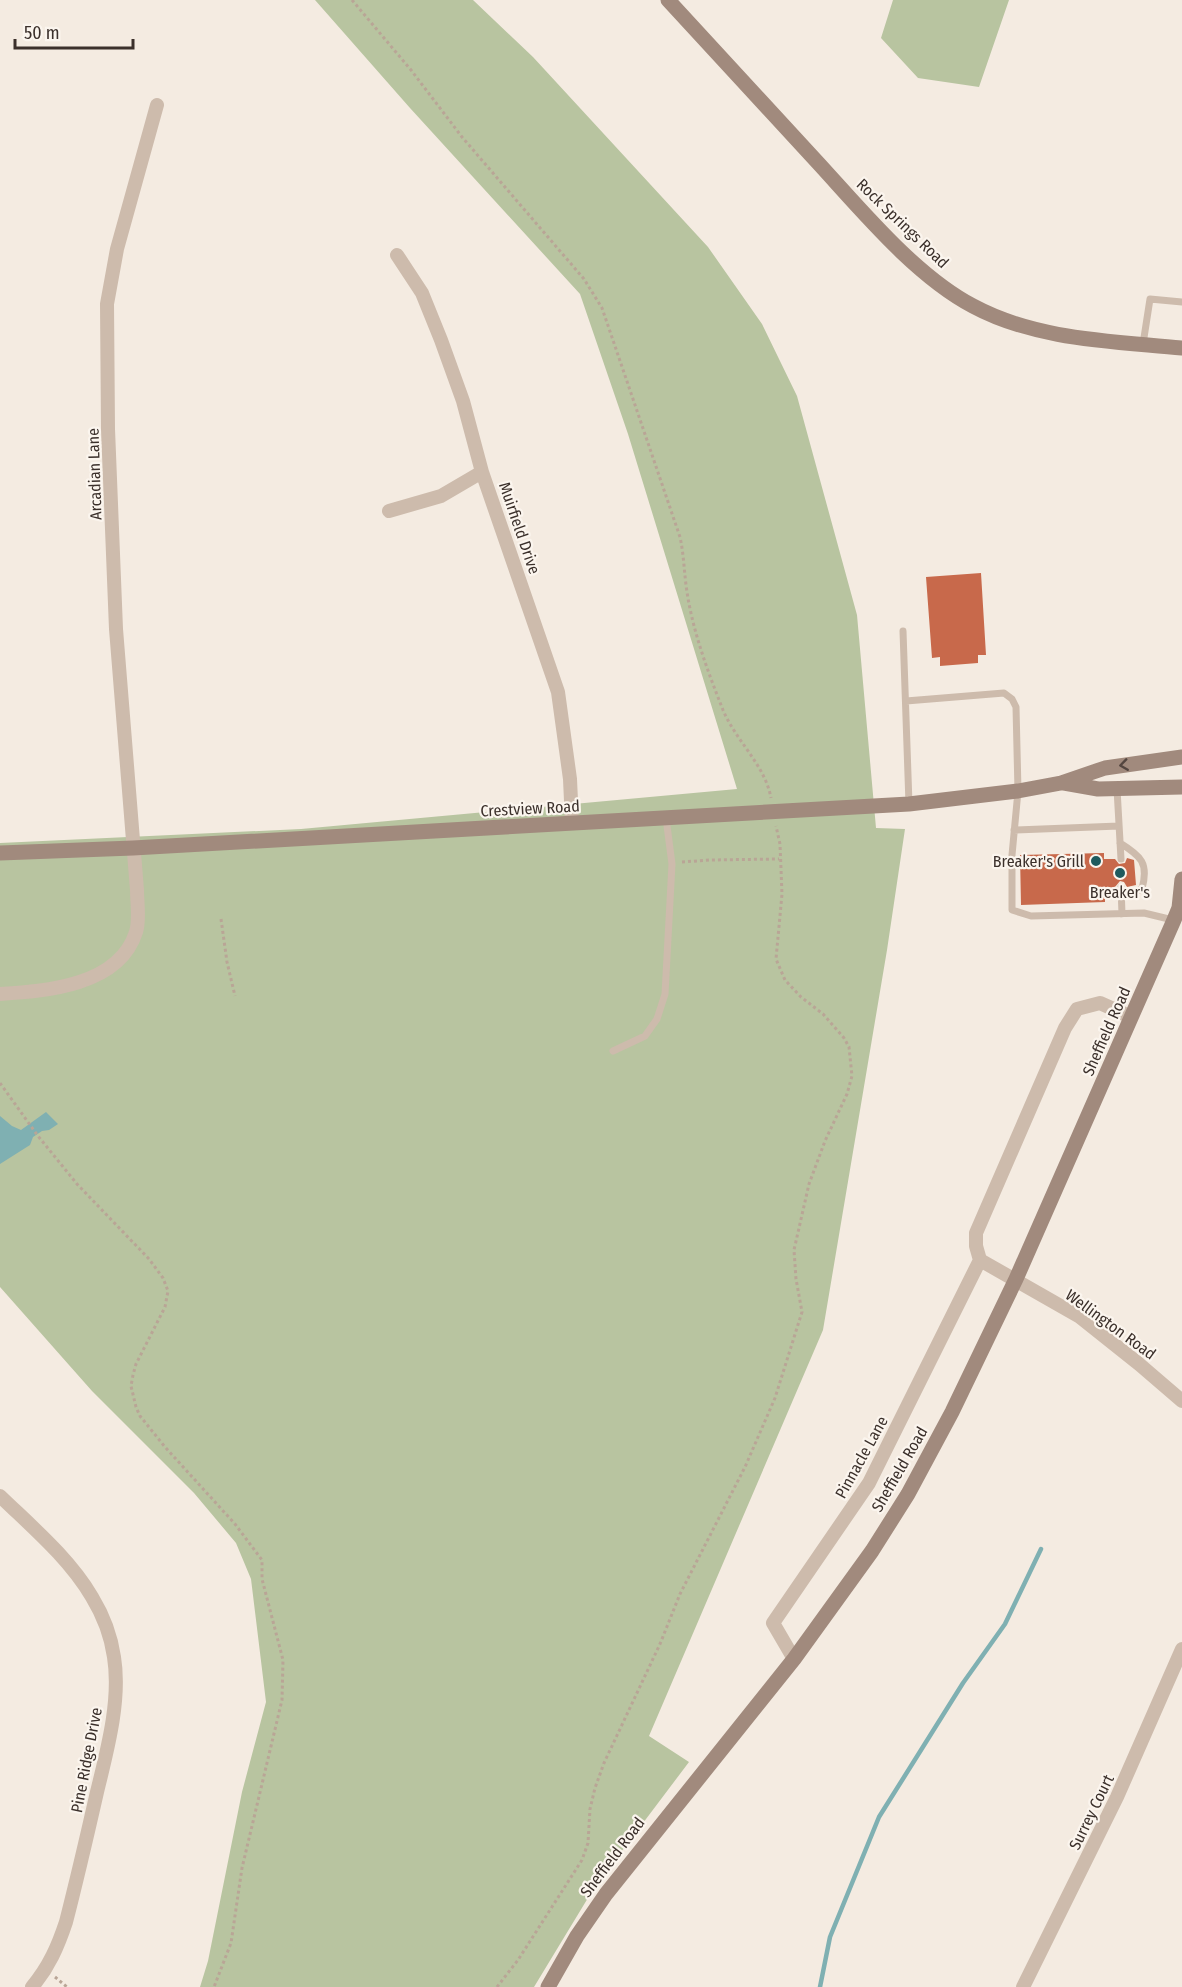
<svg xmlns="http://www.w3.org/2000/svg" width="1182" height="1987" font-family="'Fira Sans Condensed',sans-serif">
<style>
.green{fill:#b8c4a0}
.water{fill:#7fb0b2}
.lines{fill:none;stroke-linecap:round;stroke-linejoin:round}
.stream{stroke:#7fb0b2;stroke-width:4.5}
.building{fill:#c8694b}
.path{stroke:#b9a596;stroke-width:3;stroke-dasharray:3 3;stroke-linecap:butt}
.lane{stroke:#cdbbac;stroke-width:7}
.street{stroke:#cdbbac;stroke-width:14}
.secondary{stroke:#a18a7d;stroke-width:15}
.oneway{stroke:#544640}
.poi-dot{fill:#1f5a5e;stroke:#fbf5ee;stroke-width:2}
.labels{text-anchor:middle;stroke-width:4.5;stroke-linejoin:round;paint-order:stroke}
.street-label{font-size:16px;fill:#3b302b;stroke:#fbf5ee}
.poi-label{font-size:16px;fill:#3b302b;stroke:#fbf5ee;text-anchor:end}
</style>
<rect width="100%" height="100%" fill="#f4ebe1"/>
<path class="green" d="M315 0H473L533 57 708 247 762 324 797 396 857 615 876 828 905 829 887 950 823 1330 649 1736 689 1762 594 1888 534 1987H200L208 1961 242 1792 266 1702 251 1579 236 1543 194 1493 92 1391 0 1287V843L301 829 737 789 628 434 580 294 410 108Z
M893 0H1009L979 87 918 78 881 38Z"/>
<path class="water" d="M46 1112 58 1124 49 1130 42 1131 33 1137 30 1145 0 1164V1116L12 1126 21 1130Z"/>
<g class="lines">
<path class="stream" d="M820 1987 830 1937 879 1817 963 1683 1005 1624 1041 1549"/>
</g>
<path class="building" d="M981 573 986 655H978V663L940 666V657L932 658 926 577Z
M1104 853V859H1115L1119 864 1125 863 1127 858 1134 860 1136 885 1127 887 1124 882 1120 881 1115 887 1105 888V902L1021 905 1020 855Z"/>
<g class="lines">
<path class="path" d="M352 0 411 70 462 137 584 279 602 308 680 537C684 555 684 573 687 592 693 632 708 672 723 710 736 741 765 765 771 798
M682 862 710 860 779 859
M221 919 227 962 235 996
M0 1083 38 1136 77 1184 149 1259 163 1278 168 1291 165 1307 136 1364 133 1375 131 1386 136 1407 140 1416 165 1447 235 1524 262 1560V1579L283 1660 282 1700 242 1868 231 1943 214 1987
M55 1977 67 1987
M497 1987 518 1960 582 1860 588 1843 590 1809 595 1788 604 1763 660 1644 680 1594 745 1467 775 1398 802 1312 796 1279 794 1250 809 1184 825 1141 847 1094 852 1076 849 1047 844 1038 823 1014 801 997 785 980 776 959 782 894 780 844 776 826"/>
<path class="lane" d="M1143 344 1150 299 1182 302
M903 631 909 804
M906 701 1004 693 1012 699 1016 707 1018 791 1012 855V910L1031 916 1144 913 1173 920
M1117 789 1121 859
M1014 830 1119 826
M1120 843C1141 856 1149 863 1142 889L1122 897
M1121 887 1122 914
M613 1051 645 1036 657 1019 665 994 672 864 666 818"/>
<path class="street" d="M397 255 422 293 441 340 463 401 482 472 558 692 570 779 572 823
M389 511 441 496 482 472
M0 994C46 991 119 986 136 932 140 920 137 903 137 890L116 629 108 429 107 304 117 249 157 105
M1131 1017 1100 1003 1077 1009 1065 1028 976 1233V1246L980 1260 1080 1317 1139 1364 1182 1401
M0 1496C32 1527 69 1558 92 1597 103 1615 111 1636 114 1657 121 1700 107 1751 97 1792 87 1836 77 1879 66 1922 58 1946 49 1967 32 1987
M794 1659 773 1623 869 1483 980 1260
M1023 1987 1117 1797 1182 1649"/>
<path class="secondary" d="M668 0C719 55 769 110 820 165 863 212 916 276 973 306 1036 340 1112 341 1182 348
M1064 783 1098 789 1182 787
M0 853 133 848 909 804 1018 791 1061 783 1105 768 1182 757
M548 1987 577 1936 606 1894 794 1659 872 1551 908 1494 952 1412 1016 1279 1174 920 1179 908 1182 879"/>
</g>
<defs><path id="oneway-chevron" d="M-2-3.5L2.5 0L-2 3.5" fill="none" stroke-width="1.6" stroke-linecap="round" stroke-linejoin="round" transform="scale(1.5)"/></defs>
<use class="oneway" href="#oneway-chevron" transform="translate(1124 765) rotate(172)"/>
<g class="poi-dot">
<circle cx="1096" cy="861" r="6"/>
<circle cx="1120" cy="873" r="6"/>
</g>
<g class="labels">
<g class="street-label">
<text transform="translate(903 223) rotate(44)" y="6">Rock Springs Road</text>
<text transform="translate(94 474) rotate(-92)" y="6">Arcadian Lane</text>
<text transform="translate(520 528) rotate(71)" y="6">Muirfield Drive</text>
<text transform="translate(530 808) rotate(-3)" y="6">Crestview Road</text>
<text transform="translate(1106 1031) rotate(-66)" y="6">Sheffield Road</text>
<text transform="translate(1111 1324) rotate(36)" y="6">Wellington Road</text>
<text transform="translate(861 1457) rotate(-61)" y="6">Pinnacle Lane</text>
<text transform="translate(899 1469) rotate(-60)" y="6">Sheffield Road</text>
<text transform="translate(86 1760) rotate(-79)" y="6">Pine Ridge Drive</text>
<text transform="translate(1091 1812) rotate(-64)" y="6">Surrey Court</text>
<text transform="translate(612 1857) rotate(-53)" y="6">Sheffield Road</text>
</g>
<g class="poi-label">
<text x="1084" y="867">Breaker's Grill</text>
<text x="1120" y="898" text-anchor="middle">Breaker's</text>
</g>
</g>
<path d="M15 39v9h118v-9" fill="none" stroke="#3b302b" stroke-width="3"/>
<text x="24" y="39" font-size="18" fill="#3b302b" stroke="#fbf5ee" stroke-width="4.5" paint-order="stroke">50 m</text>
</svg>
